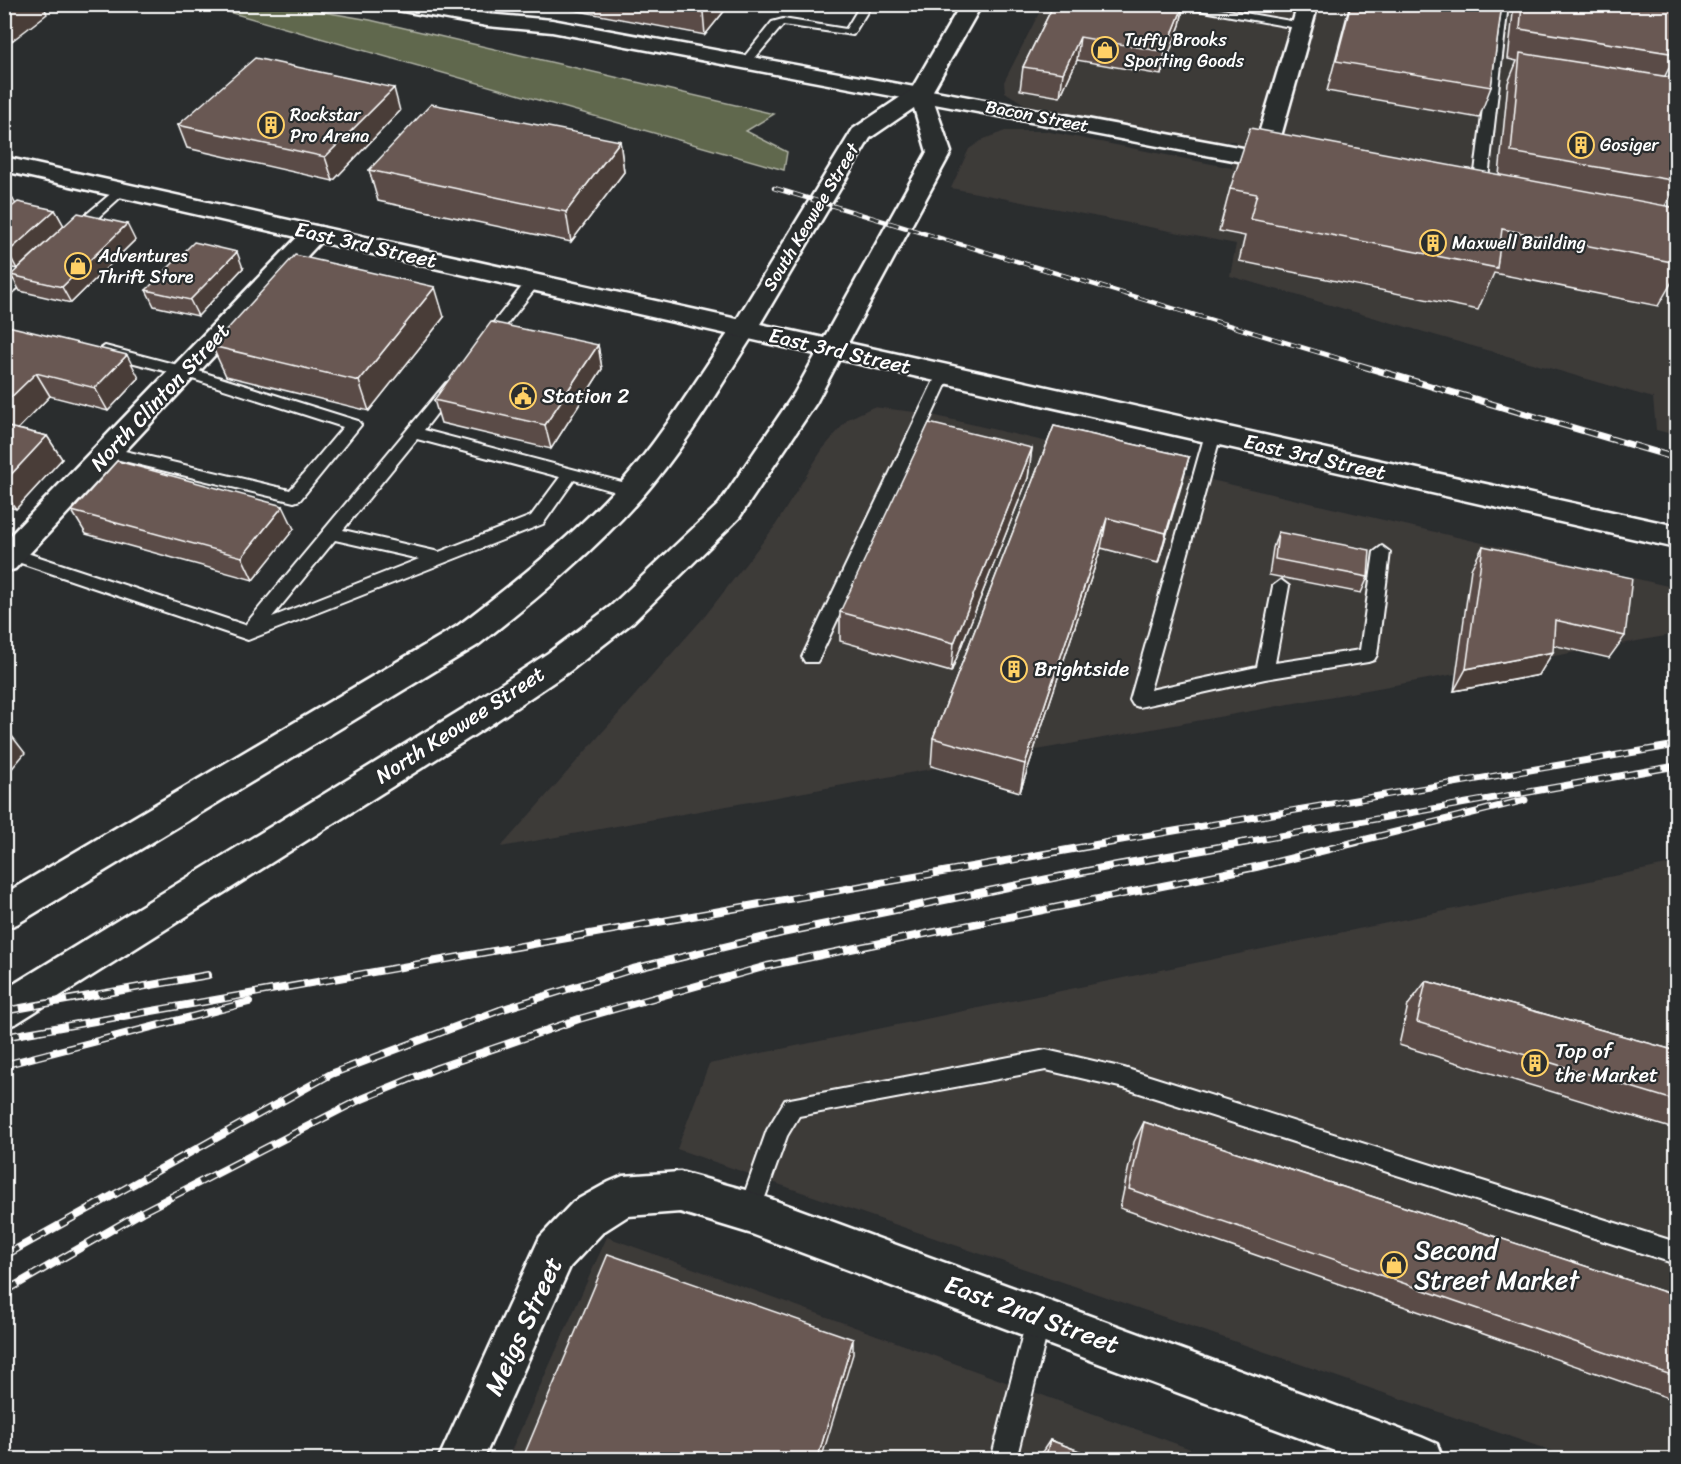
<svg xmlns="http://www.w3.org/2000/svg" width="1681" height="1464" font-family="Sriracha,sans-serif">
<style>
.built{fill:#3d3a39}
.green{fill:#60674d;stroke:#b0b3a6;stroke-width:1.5}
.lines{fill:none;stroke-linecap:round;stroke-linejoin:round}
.lane-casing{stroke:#fff;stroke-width:4}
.street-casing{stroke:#fff;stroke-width:5}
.secondary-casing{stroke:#fff;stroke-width:5}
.primary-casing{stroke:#fff;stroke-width:5}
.lane{fill:#2a2d2e;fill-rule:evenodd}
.street{fill:#2a2d2e;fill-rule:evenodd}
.secondary{fill:#2a2d2e;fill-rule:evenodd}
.primary{fill:#2a2d2e;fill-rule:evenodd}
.rail-far2-casing{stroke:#fff;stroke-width:4.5}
.rail-far1-casing{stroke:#fff;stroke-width:7}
.rail-casing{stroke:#fff;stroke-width:8}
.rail-far2{stroke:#2a2d2e;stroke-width:3;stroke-dasharray:10;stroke-linecap:butt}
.rail-far1{stroke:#2a2d2e;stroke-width:4.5;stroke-dasharray:13;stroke-linecap:butt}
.rail{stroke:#2a2d2e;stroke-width:5;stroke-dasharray:16;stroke-linecap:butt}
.wall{fill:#5a4c47;stroke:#fff;stroke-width:1.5}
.shaded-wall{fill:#4a3e39;stroke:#fff;stroke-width:1.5}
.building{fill:#695852;stroke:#fff;stroke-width:1.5}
.labels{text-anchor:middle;stroke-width:4.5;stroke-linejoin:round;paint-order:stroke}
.far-poi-label{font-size:18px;fill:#fff;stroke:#2a2d2e;text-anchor:start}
.far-street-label{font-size:18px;fill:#fff;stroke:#2a2d2e}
.street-label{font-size:21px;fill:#fff;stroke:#2a2d2e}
.poi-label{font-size:21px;fill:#fff;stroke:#2a2d2e;text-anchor:start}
.near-poi-label{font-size:26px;fill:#fff;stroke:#2a2d2e;text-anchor:start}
.near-street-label{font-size:26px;fill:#fff;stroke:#2a2d2e}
</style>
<rect width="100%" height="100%" fill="#2a2d2e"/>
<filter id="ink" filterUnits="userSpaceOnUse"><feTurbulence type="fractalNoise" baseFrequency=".0167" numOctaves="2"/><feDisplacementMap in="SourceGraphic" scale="12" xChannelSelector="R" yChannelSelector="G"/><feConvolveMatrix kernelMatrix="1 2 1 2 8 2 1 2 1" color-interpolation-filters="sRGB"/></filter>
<g filter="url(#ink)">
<path class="built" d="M1043 5H1676V435L1656 430 1653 398 1230 276 1236 244 951 188 969 149 984 139 1005 131H1045L1232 168 1235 141 1217 142 1029 107 1005 92 1004 82Z
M873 407 923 413 1676 588V634L501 847 705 616 775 526 822 450 848 419Z
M1676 863V1459H1575L677 1149 709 1064Z
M607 1237 1218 1459 507 1460Z"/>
<path class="green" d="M204 5H283L370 20 774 114 746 131 787 152 784 170Z"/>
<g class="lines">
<defs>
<path id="lane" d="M861 4H872L853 35 783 25 750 64 740 62 772 22 783 19 846 29Z
M1165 4H1193L1302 23 1308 26 1302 29Z
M1496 4H1508L1486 196 1479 200 1472 196Z
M120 186 126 190 125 193 80 234H70V228Z
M34 264 39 265V271L4 299V287Z
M533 278 538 279V285L490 346H480L478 343 480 340 528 279Z
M105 346 189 368 358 421 361 425 300 500 294 502 103 456 100 452 108 447 290 490 343 427 180 375 100 354 98 351Z
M944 369 951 374 820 657 817 662H805L802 657 937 374Z
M451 381 458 386 424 430 637 486 639 490 637 494 631 496 574 480 543 524 248 640 6 558 4 555 6 550 12 548 245 625 446 383ZM417 439 560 477 531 516 439 552 343 530ZM335 540 419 559 272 617Z
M1213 429 1221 434 1150 690 1257 667 1273 586 1281 580 1289 586 1275 663 1360 650 1374 552 1382 546 1390 552 1377 655 1374 660 1368 662 1265 679 1139 707 1133 705 1130 700 1205 434Z
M1046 1050 1124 1068 1676 1242V1264L1124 1088 1046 1070 799 1116 787 1136 757 1220 749 1223 741 1220 738 1212 767 1130 785 1100Z
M1039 1305 1047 1309 1051 1317 1016 1460H991L1027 1317 1031 1309Z"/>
<path id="street" d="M387 4H435L487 14 552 20 1254 150 1298 4H1318L1276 154 1294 158 1298 163 1294 168 1286 170 552 32 487 26 397 10Z
M315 226 324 228 327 233 324 238 15 569 4 572V542L306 228Z
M680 1172 749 1191 1421 1437 1437 1444 1443 1460H1359L749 1233 680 1212 628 1216 603 1232 570 1267 483 1460H438L540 1237 573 1202 609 1182 623 1176Z"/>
<path id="secondary" d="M744 321 753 323 757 329C720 386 686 447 641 498 592 553 536 600 478 645L17 924 4 929V894L456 627C514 583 572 537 621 483 664 434 698 377 735 323Z
M832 339 841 342 845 348 816 403 739 518 633 622 570 671 490 725 17 1023 4 1028V990L466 707 548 653 611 606 719 504 794 394 823 342Z"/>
<path id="primary" d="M961 4H982L931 94 951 152 848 343 1676 526V548L4 171V157L737 319 853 129 911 90ZM914 108 927 152 824 338 760 324 870 138Z"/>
</defs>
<use href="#lane" class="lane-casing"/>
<use href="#street" class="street-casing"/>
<use href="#secondary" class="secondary-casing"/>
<use href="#primary" class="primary-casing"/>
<use href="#lane" class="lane"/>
<use href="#street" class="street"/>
<use href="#secondary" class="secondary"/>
<use href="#primary" class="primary"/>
<defs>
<path id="rail-far2" d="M774 188 1364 366"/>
<path id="rail-far1" d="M1359 365 1676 458
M1104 843 1676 745
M1240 843 1676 766
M1351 843 1525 800"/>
<path id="rail" d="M4 1011 208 975
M4 1037 1113 842
M4 1065 249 1002
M4 1256 331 1074 500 1010 633 969 782 933 1117 865 1248 842
M4 1292 142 1212 357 1101 437 1068 579 1019 767 966 1256 867 1357 842"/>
</defs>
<use href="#rail-far2" class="rail-far2-casing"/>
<use href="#rail-far1" class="rail-far1-casing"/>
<use href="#rail" class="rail-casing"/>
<use href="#rail-far2" class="rail-far2"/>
<use href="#rail-far1" class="rail-far1"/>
<use href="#rail" class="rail"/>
</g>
<path class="wall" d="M471 4H501L496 9Z
M557 4H730L705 35 557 7Z
M1054 4H1184L1180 25 1161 75 1077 60 1060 97 1020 90 1023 67Z
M1350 4H1502L1491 87 1479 118 1327 91Z
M1514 4H1675L1676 54 1665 76 1677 122V185L1665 206 1677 208V273L1658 306 1494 273 1478 310 1239 261 1245 236 1219 231 1230 189 1499 175 1508 83 1517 61 1508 59Z
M400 111 333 181 187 148 178 125Z
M620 141 624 172 571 242 378 201 369 170Z
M4 195 11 196 15 204 55 210 64 226 17 269 4 266Z
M135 240 71 303 20 291 11 275Z
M243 268 198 316 154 306 146 290Z
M444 317 369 411 226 376 212 346Z
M4 325 139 378 108 411 50 396 18 429 47 436 62 459 16 509 4 506Z
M598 345 602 369 551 449 441 423 434 400Z
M1054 426 1189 457 1158 563 1101 548 1020 792 931 766 933 738Z
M1032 448 1028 478 951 672 840 641V612Z
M72 511 294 529 253 580 86 534Z
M1278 532 1368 577 1361 593 1269 575 1273 548Z
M1483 546 1625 636 1609 658 1553 645 1539 675 1454 691 1471 569Z
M1426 981 1677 1051V1130L1399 1045 1408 1005Z
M1144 1122 1677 1296V1401L1120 1208 1134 1142Z
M1050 1440 1103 1460H1040L1042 1452Z"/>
<path class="shaded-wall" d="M6 4H43L47 14 4 47V6Z
M495 4H501L496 9Z
M710 4H730L705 35 703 12Z
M1184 4 1180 25 1161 75 1165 52Z
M1080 37 1077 60 1060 97 1063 73Z
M394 88 400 111 333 181 325 157Z
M620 141 624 172 571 242 566 212Z
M11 196 20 212 4 226V202Z
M55 210 64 226 17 269 8 252Z
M127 224 135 240 71 303 62 287Z
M237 252 243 268 198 316 190 300Z
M435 287 444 317 369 411 359 381Z
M598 345 602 369 551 449 545 425Z
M127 355 139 378 108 411 95 388Z
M36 373 50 396 5 442 4 404Z
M47 436 62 459 16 509 4 492V482Z
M1032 448 1028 478 951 672 954 643Z
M1189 457 1181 487 1158 563 1166 533Z
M283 506 294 529 253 580 242 557Z
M1107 518 1101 548 1020 792 1025 764Z
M1553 652 1539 675 1454 691 1466 669Z
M8 731 25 753 4 778V735Z
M853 1339V1354L821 1460H817Z"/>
<path class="building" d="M662 4H710L703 12Z
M1054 4H1184L1165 52 1080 37 1063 73 1023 67Z
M1351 4H1502L1491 87 1336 61Z
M1522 4H1675L1676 54 1520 29Z
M1520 53 1675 78 1677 122V181L1511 152Z
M255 58 394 88 325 157 178 125Z
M431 104 620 141 566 212 369 170Z
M1250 128 1677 208V263L1502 229 1497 268 1250 219 1257 194 1230 189Z
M4 195 11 196 4 202Z
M18 202 55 210 8 252H4V213Z
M78 213 127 224 62 287 11 275Z
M194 242 237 252 190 300 146 290Z
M295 255 435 287 359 381 212 346Z
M491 322 598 345 545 425 434 400Z
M4 325 127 355 95 388 36 373 4 404Z
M929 423 1032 448 954 643 840 612Z
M4 426 47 436 4 482Z
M1054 426 1189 457 1166 533 1107 518 1025 764 933 738Z
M117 461 283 506 242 557 72 511Z
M1278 532 1370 550 1368 577 1275 559Z
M1483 546 1632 578 1625 636 1555 620 1553 652 1466 669Z
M1426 981 1677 1051V1101L1417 1022Z
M1144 1122 1677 1296V1377L1129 1189Z
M608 1254 853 1339 817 1460H522Z
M1050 1440 1103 1460H1045Z"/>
</g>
<defs>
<symbol id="shop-ring" viewBox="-11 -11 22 22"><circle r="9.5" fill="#2a2d2e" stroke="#ffd166" stroke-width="1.5"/><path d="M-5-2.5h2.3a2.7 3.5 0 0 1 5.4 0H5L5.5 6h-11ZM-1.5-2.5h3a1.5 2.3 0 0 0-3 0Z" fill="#ffd166"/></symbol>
<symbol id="building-ring" viewBox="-11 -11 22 22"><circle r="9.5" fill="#2a2d2e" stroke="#ffd166" stroke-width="1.5"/><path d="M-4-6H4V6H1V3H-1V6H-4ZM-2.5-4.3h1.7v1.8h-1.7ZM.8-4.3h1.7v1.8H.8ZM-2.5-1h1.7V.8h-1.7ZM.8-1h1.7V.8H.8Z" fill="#ffd166"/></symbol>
<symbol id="civic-ring" viewBox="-11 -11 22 22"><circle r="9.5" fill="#2a2d2e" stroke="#ffd166" stroke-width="1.5"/><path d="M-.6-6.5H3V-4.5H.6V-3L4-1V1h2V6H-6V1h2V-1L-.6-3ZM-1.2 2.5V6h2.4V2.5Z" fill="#ffd166"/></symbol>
</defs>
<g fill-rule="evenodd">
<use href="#shop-ring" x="1090" y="35" width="30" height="30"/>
<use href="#building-ring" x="256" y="110" width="30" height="30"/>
<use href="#building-ring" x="1566" y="130" width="30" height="30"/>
<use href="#building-ring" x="1418" y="228" width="30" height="30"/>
<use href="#shop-ring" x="63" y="251" width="30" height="30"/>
<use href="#civic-ring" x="508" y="381" width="30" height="30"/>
<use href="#building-ring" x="999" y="654" width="30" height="30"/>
<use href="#building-ring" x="1520" y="1048" width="30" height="30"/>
<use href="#shop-ring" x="1379" y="1250" width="30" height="30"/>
</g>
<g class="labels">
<g class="far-poi-label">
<text x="1124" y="46">Tuffy Brooks<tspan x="1124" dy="21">Sporting Goods</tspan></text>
<text x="290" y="121">Rockstar<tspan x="290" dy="21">Pro Arena</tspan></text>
<text x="1600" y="151">Gosiger</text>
<text x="1452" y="249">Maxwell Building</text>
<text x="98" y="262">Adventures<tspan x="98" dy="21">Thrift Store</tspan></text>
</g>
<g class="far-street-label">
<text transform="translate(1037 116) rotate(11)" y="6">Bacon Street</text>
<text transform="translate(811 217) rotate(-59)" y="6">South Keowee Street</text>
</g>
<g class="street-label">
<text transform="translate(366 245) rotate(13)" y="7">East 3rd Street</text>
<text transform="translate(840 351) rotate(13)" y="7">East 3rd Street</text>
<text transform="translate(160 397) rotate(-47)" y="7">North Clinton Street</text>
<text transform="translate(1315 457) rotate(13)" y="7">East 3rd Street</text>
<text transform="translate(460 725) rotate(-33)" y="7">North Keowee Street</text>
</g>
<g class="poi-label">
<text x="542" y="403">Station 2</text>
<text x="1034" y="676">Brightside</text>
<text x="1555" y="1058">Top of<tspan x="1555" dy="24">the Market</tspan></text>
</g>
<g class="near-poi-label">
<text x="1414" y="1259">Second<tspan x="1414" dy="30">Street Market</tspan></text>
</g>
<g class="near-street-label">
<text transform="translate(1032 1314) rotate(20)" y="9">East 2nd Street</text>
<text transform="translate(523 1326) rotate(-65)" y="9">Meigs Street</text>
</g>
</g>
<rect width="1681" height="1464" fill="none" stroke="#2a2d2e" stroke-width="24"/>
<rect x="12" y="12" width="1657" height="1440" fill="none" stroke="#fff" stroke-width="2" filter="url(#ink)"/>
</svg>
